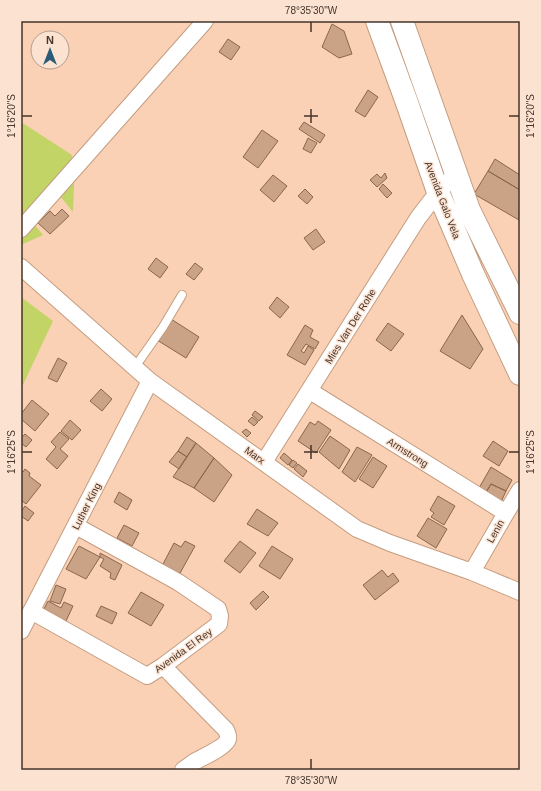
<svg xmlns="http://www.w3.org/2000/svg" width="541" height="791" font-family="Arial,sans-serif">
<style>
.green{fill:#c3d467}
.building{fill:#caa387;stroke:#8a664c}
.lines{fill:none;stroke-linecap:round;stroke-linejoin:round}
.lane-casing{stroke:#c49d81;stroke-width:10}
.street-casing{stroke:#c49d81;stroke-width:18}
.secondary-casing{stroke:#c49d81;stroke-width:24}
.lane{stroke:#fff;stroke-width:8}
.street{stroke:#fff;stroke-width:16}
.secondary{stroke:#fff;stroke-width:22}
.ticks{fill:none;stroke:#45352a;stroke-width:1.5}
.labels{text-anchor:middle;stroke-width:3;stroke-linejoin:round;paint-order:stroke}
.street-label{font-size:10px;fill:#45352a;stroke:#fbe2d1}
.neatline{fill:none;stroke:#45352a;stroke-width:1.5}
.ticks-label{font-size:10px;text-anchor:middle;fill:#45352a}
</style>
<rect width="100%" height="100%" fill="#fad1b4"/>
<path class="green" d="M21 122 72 155 74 186 73 212 56 191 29 218 43 235 21 245Z
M21 297 53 321 21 389Z"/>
<path class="building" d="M332 24 344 31 352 54 339 58 322 47Z
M228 39 240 47 231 60 219 52Z
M368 90 378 97 365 117 355 111Z
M304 122 325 135 320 143 299 129Z
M262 130 278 141 258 168 243 157Z
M308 138 317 143 311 153 303 149Z
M495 159 520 175V190L488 171Z
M488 171 520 190 519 220 474 194Z
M385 173 387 178 377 187 370 180 377 174 381 178Z
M273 175 287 186 274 202 260 190Z
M383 184 392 193 387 198 379 189Z
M305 189 313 197 307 204 298 196Z
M62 209 69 216 50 234 38 223 50 211 55 216Z
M316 229 325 242 313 250 304 238Z
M156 258 168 267 160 278 148 269Z
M195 263 203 269 194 280 186 274Z
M277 297 289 307 280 318 269 308Z
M462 315 483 349 470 369 440 351Z
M171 319 199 337 186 358 157 340Z
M388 323 404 334 391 351 376 340Z
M305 325 313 330 310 337 319 342 315 349 306 344 301 351 304 353 308 346 314 350 305 365 287 355Z
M58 358 67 363 57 382 48 378Z
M101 389 112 399 102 411 90 401Z
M32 400 49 414 35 431 21 419V414Z
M255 411 263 417 259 421 252 415Z
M252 417 258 422 254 426 248 421Z
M70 420 81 430 72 440 61 431Z
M318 421 331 430 316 453 298 441 310 422 315 425Z
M246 429 251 433 247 437 242 432Z
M60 432 69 439 60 449 68 456 57 469 46 459 56 447 51 442Z
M25 434 32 440 26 447 21 443V438Z
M330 436 350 450 339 469 319 452Z
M187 437 196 443 187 457 178 451Z
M493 441 508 451 499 466 483 456Z
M196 443 214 458 194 488 173 477Z
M357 447 372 455 355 482 342 472Z
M178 451 187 457 179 469 169 462Z
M284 453 292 460 288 465 280 458Z
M373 457 387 466 373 488 359 479Z
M214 458 232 475 214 502 194 488Z
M293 460 297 463 293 468 289 465Z
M298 464 307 471 303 477 294 469Z
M491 467 512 480 506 491 491 484 485 494 479 488Z
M25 469 30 473 29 476 41 485 26 504 21 500V470L23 472Z
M491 484 506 491 501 502 485 494Z
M119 492 132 500 127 510 114 502Z
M438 496 455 506 444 525 431 517 434 513 430 510Z
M25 506 34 513 28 521 21 516V512Z
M257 509 278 523 268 536 247 524Z
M428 518 447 529 436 548 417 536Z
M124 525 139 533 132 546 117 538Z
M185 541 195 546 179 575 162 566 174 543 181 547Z
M240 541 256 553 240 573 224 561Z
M79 546 100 557 86 579 66 569Z
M272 546 293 559 280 579 259 566Z
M100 553 122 565 115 580 110 578 111 573 100 566 104 559 100 557Z
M382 570 388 577 393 573 399 581 375 600 363 585Z
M56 585 66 589 60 604 50 601Z
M263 591 269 597 256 610 250 603Z
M141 592 164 605 151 626 128 613Z
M48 601 61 608 64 602 73 606 66 621 43 611Z
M101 606 117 613 112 624 96 616Z"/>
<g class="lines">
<defs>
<path id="lane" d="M135 367 163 327 182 295"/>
<path id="street" d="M21 229 205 21
M21 267 150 381 357 529 390 543 472 572 520 592
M310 391 506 513
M264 462 418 218 438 192 456 174
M472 572 506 513 520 490
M31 611 147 676 163 666 219 624 220 616 218 609 178 582 76 526
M21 631 150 381
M163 666 226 730C227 733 229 736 228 739 226 747 201 758 194 762 190 765 187 767 183 770"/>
<path id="secondary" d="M377 21 406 100 438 192 473 274 520 374
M402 21 469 210 520 313"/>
</defs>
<use href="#lane" class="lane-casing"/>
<use href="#street" class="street-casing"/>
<use href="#secondary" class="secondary-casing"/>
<use href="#lane" class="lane"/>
<use href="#street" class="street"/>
<use href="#secondary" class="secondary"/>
</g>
<path class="ticks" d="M311 22V32M311 109V123M22 116H32M304 116H318M509 116H519M311 445V459M22 452H32M304 452H318M509 452H519M311 759V769"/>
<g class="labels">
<g class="street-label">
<text transform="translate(443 200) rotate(69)" y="4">Avenida Galo Vela</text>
<text transform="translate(350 326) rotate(-58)" y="4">Mies Van Der Rohe</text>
<text transform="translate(408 452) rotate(32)" y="4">Armstrong</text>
<text transform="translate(255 455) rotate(36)" y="4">Marx</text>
<text transform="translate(86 506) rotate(-63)" y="4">Luther King</text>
<text transform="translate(495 531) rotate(-61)" y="4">Lenin</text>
<text transform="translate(183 650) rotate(-36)" y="4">Avenida El Rey</text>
</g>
</g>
<rect width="541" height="791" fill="none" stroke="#fbe2d1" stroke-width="44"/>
<g transform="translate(50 50)"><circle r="19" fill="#fbe2d1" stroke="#b29d8e"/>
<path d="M0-3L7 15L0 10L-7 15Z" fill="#2a5c79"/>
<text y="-6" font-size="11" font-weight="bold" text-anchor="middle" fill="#45352a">N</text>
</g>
<rect x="22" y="22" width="497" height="747" class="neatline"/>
<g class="ticks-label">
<text x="311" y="14">78°35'30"W</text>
<text transform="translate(11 116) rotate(-90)" y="4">1°16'20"S</text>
<text transform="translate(530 116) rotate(-90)" y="4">1°16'20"S</text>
<text transform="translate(11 452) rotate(-90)" y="4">1°16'25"S</text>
<text transform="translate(530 452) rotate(-90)" y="4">1°16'25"S</text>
<text x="311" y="784">78°35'30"W</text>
</g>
</svg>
